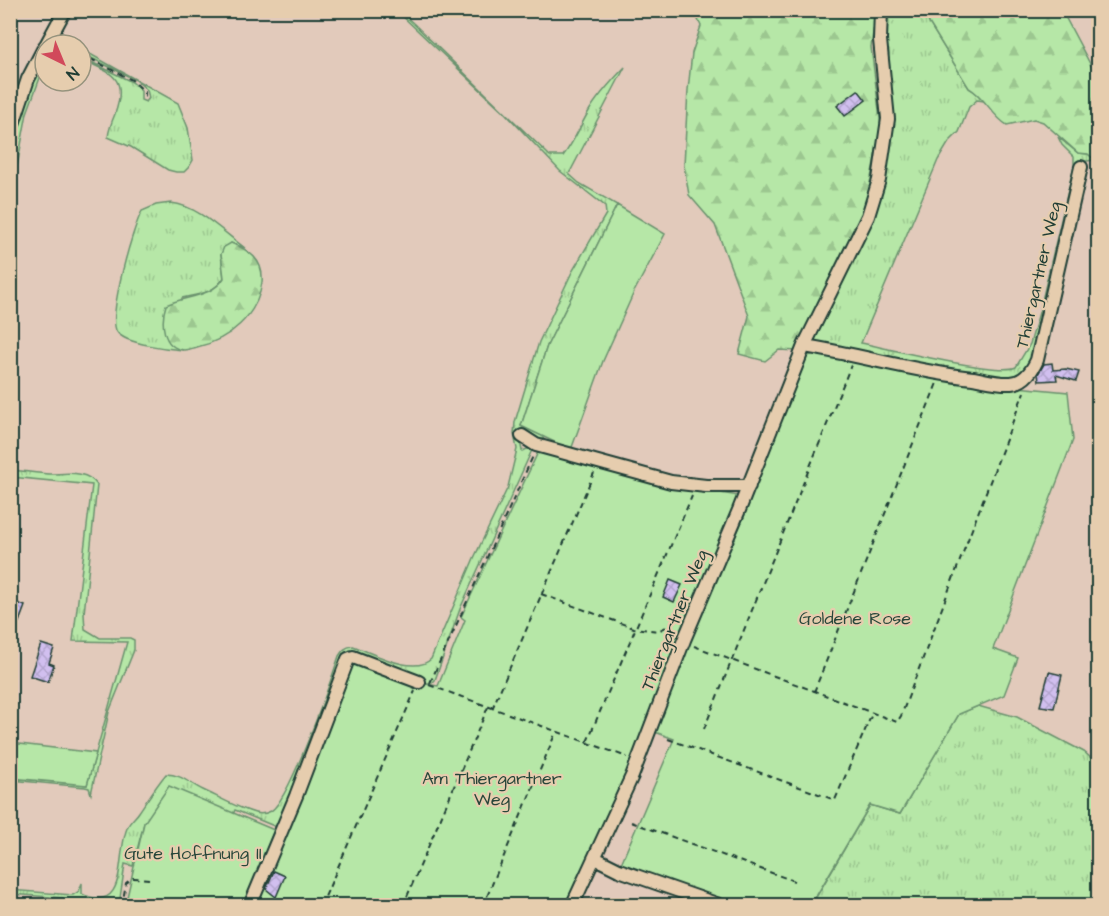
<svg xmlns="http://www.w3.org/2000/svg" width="1109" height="916" font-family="'Architects Daughter',sans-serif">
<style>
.grass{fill:url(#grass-tufts);stroke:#6a926e;stroke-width:1.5}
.forest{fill:url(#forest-firs);stroke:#6a926e;stroke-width:1.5}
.garden{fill:#b6e7a7;stroke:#6a926e;stroke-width:1.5}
.building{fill:url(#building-cross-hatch);stroke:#1f3d34;stroke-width:1.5}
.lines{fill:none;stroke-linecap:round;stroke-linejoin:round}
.minor-casing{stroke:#1f3d34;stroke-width:16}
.path{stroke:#1f3d34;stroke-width:2;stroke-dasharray:6 4.5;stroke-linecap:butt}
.minor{stroke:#e6cdae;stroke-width:12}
.labels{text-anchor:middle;stroke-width:4.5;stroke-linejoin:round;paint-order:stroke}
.street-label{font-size:18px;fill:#1f3d34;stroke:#e6cdae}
.park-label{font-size:18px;fill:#27463a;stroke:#e6cdae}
</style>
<defs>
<pattern id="grass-tufts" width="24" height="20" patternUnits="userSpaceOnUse" patternTransform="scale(1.5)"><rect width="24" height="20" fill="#b6e7a7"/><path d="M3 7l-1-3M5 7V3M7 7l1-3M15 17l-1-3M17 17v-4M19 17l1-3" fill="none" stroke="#9cc790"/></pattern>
<pattern id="forest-firs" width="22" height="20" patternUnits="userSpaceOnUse" patternTransform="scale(1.5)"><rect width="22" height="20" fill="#b6e7a7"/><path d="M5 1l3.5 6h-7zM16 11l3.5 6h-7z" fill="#9cc790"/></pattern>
<pattern id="building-cross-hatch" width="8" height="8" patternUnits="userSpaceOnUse" patternTransform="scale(1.5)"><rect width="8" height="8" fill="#d1bfef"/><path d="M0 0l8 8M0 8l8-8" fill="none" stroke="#b3a5ce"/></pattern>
</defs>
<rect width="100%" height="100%" fill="#e2cabb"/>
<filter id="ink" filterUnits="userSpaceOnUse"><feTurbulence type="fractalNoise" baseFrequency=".0167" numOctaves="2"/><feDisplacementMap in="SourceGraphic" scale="12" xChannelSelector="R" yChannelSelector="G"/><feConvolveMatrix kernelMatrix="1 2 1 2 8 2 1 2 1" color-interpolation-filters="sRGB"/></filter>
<g filter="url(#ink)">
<path class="grass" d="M397 11H400L414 24 550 156H563C574 142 580 126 589 111 599 94 612 81 625 67L569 174 579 183 617 205 547 346 521 426 545 437 540 441 519 436 522 451 530 448 532 450 460 609 435 680 432 683H425L279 828 235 810 233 814 144 823 133 866 125 864 119 905H69L63 898 11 894 10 890 73 895 79 891 82 883V894C130 916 115 851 128 826 130 821 136 817 139 812 148 799 156 786 166 774 181 774 190 784 203 790 218 797 234 806 249 811 256 814 264 815 271 811 290 799 330 683 339 656 343 650 345 647 353 646 373 653 414 676 431 659L474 558 508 487 517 449 514 434 515 422 539 342 572 272 606 214 605 206 560 171 506 114Z
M886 11H925L929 23 969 88 978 93 984 101 977 100 969 107 959 132 949 142 938 160 861 343C886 348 999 376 1016 367L1030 344 1040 309 1074 165V157L1062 145 1058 137 1078 153 1088 154 1095 160 1079 162 1077 167 1042 308 1046 310 1032 364 1015 377 990 378 813 344 811 340 879 180Z
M81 49 178 103 188 128 193 160 189 167 184 172H176L168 170 131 147 108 137C109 129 112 121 115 114 128 76 112 74 81 59V57L132 82 141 90V100L146 102 149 98 147 90 136 80 81 53Z
M45 52V64L27 113 11 199V143L18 117Z
M171 203C199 206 223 232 245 248L231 243 221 254 224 278C213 294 200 294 182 298L174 346 183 350C169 349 125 344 117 332 107 317 133 227 142 211L156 205Z
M10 470C23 471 36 473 49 474 66 474 86 469 97 485L84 614 85 629 100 638H130L134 640V650L109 712 91 794 89 788 85 787 11 780 10 778 87 785 127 642 73 641 92 485 11 477Z
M978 706 1017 717 1084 752 1098 764V895L1091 905 811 906 870 805 900 814 959 714Z"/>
<path class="forest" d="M694 11H876L871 47 881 126 862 225 798 351 779 350 765 361 739 354 749 316 715 225 689 195 684 165 688 90 692 53 701 26Z
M925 11H1062L1098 79V168L1095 160 1088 154 1078 153 1043 122 1034 119 1007 125C992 116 985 97 969 88L929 23Z
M231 243C249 250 264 260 262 282 258 315 229 340 197 347 193 348 188 350 184 350 161 348 161 320 166 305 186 296 212 297 224 278L221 254 224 247Z"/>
<path class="garden" d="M617 205 665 234 634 292 603 361 571 450 521 426 547 346Z
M817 353 855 357 934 379 1068 392 1073 440 993 649 1018 658 1004 695 959 714 900 814 870 805 811 905H741L691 892 620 866 674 739 655 732 690 641 744 517 768 445 805 357Z
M540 448 695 489 739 496 627 776 566 905H259V889L351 659 414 682 438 686 465 620 461 617Z
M11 743 96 753 87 785 11 778Z
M169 786 274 830 244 905 125 906 144 823Z"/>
<path class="building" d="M858 90 866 100 845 116 837 106Z
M1052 363 1053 370 1066 369 1079 372 1076 381 1056 375 1057 380 1039 381 1038 374 1044 364Z
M670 580 682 585 674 602 663 597Z
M10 600 25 606 19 622 10 619Z
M41 644 54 648 49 663 54 665 48 682 30 676Z
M1049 672 1062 675 1054 708 1040 706Z
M274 871 285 876 276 897 266 889Z"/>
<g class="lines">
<defs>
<path id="minor" d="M46 45 65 10
M10 133 28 79 45 46
M804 346C861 355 916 372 973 378 985 380 999 384 1011 383 1024 382 1032 371 1037 360L1081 167
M522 436 536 445 671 482 706 486H749
M595 858 619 870 722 906
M254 906 252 901 296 796 348 659 353 657 419 682
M572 906 632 776 684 640 739 510 804 346 868 216 879 180 888 119 880 40 881 10"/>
</defs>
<use href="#minor" class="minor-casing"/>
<path class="path" d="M81 54 132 80 145 92V100
M541 594 634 628 658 631 668 626
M694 646 897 722 901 716 1024 392
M430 683 533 456
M429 685 627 757
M814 692 937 383
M492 709 594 473
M704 729 851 365
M668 739 835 800 872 714
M587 742 692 496
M631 822 794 881
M122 906 126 883 133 878 150 879
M321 906 415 691
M403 906 488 707
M483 906 556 732"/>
<use href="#minor" class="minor"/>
</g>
</g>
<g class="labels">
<g class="street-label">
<text transform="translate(1038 275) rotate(-77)" y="6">Thiergartner Weg</text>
<text transform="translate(674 620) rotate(-68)" y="6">Thiergartner Weg</text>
</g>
<g class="park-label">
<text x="855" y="624">Goldene Rose</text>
<text x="492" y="784">Am Thiergartner<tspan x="492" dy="21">Weg</tspan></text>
<text x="193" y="859">Gute Hoffnung II</text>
</g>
</g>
<rect width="1109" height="916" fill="none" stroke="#e6cdae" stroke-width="36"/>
<rect x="18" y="18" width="1073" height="880" fill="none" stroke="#1f3d34" stroke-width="2" filter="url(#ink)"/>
<g transform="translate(63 63) rotate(137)"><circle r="28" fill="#e6cdae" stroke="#96937d" stroke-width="1.5"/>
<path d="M0-4.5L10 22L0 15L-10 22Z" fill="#d1495b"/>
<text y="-9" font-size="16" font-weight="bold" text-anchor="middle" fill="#1f3d34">N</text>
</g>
</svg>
